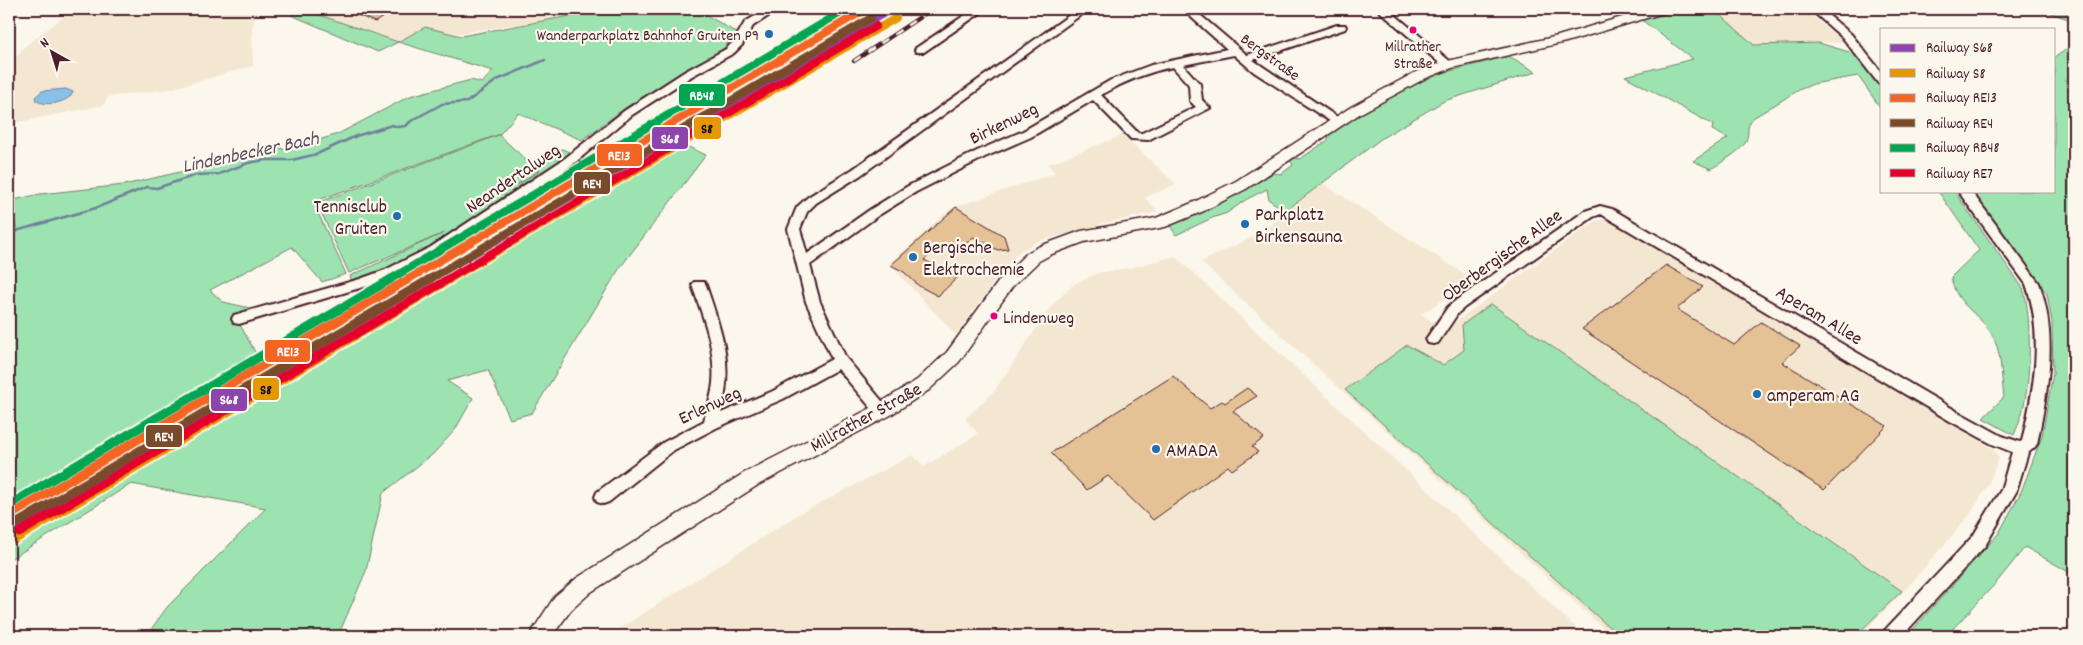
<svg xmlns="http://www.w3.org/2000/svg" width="2083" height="645" font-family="Dekko,sans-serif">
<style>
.built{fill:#f4e7d2}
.green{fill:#9de3b0;stroke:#74816e}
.water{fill:#88c1e7;stroke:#6f809c}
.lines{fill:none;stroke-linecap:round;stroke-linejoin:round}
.stream{stroke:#6f809c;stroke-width:2.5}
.building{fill:#e5c196;stroke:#4a1f2b}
.minor-casing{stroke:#4a1f2b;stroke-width:4}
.major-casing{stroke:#4a1f2b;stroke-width:3}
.minor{fill:#fbf7ec;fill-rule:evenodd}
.major{fill:#fbf7ec;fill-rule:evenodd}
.rail-casing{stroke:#4a1f2b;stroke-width:4.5}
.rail{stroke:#fbf7ec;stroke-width:2.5;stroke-dasharray:8;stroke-linecap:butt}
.rail-1-far1-casing{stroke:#fbf7ec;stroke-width:11}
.rail-1-casing{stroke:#fbf7ec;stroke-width:13}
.rail-2-far1-casing{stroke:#fbf7ec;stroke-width:11}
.rail-2-casing{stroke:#fbf7ec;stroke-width:13}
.rail-3-far1-casing{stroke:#fbf7ec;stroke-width:11}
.rail-3-casing{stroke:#fbf7ec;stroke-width:13}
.rail-4-far1-casing{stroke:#fbf7ec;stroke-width:11}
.rail-4-casing{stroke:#fbf7ec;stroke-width:13}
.rail-5-far1-casing{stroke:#fbf7ec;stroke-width:11}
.rail-5-casing{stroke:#fbf7ec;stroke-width:13}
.rail-6-far1-casing{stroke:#fbf7ec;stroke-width:11}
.rail-6-casing{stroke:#fbf7ec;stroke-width:13}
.rail-1-far1{stroke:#8e44ad;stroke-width:8}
.rail-1{stroke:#8e44ad;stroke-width:9}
.rail-2-far1{stroke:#e69804;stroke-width:8}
.rail-2{stroke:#e69804;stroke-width:9}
.rail-3-far1{stroke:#f26522;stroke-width:8}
.rail-3{stroke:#f26522;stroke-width:9}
.rail-4-far1{stroke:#7a4b2a;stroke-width:8}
.rail-4{stroke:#7a4b2a;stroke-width:9}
.rail-5-far1{stroke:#00a651;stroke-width:8}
.rail-5{stroke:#00a651;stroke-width:9}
.rail-6-far1{stroke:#e4002b;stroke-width:8}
.rail-6{stroke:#e4002b;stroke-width:9}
.bus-dot{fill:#e5007d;stroke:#fbf7ec;stroke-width:2}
.poi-dot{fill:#1f6fb2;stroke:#fbf7ec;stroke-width:2}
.labels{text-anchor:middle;stroke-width:4.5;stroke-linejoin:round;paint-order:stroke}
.far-bus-label{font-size:15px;fill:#4a1f2b;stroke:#fbf7ec}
.far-poi-label{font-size:16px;fill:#4a1f2b;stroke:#fbf7ec;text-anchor:end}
.far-street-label{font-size:16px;fill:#4a1f2b;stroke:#fbf7ec}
.bus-label{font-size:18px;fill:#4a1f2b;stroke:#fbf7ec;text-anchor:start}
.street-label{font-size:19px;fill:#4a1f2b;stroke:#fbf7ec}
.poi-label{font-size:19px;fill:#4a1f2b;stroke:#fbf7ec;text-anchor:start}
.water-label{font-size:20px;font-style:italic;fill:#5d5063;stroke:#fbf7ec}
.line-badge{stroke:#fbf7ec;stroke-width:2}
.badge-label{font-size:14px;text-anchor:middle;font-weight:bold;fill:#fff}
.pale-badge-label{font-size:14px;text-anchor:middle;font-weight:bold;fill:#111}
</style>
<rect width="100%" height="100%" fill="#fbf7ec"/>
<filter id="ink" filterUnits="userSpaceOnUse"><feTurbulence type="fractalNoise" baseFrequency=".02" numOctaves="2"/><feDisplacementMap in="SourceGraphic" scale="10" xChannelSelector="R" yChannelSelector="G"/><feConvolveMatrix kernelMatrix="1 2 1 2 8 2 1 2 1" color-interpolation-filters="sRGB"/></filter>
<g filter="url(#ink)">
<path class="built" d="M74 9H257L252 29 253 66 170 89 108 97 104 105 9 124V65L24 47Z
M303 9H747L743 11 623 9 398 42Z
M1714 9H1804L1844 42 1754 45Z
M1123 135 1176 184 1145 198 1158 212 1100 224 1097 227 1042 240 1021 250 1005 267 956 335 889 264 952 208 1055 173 1048 164Z
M1322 183 1474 280 1421 314 1444 330 1595 221 1608 218 1994 449 1999 458 1988 485 1969 516 1907 588 1859 636H1612L1201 262 1261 233Z
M1175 256 1585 636H608L799 514 913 455 924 467 978 434 965 419 995 390 1052 305 1074 284 1098 273 1134 267Z"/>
<path class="green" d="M302 9 398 42 425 27 461 36 608 9H696L737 33 720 52 628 106 582 140 518 113 500 134 313 202 346 274 322 282 292 247 210 290 223 302 250 308 238 321 259 359 9 508V236L18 232 9 208V201L40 194 124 185 184 171 254 150 274 146 286 150 338 134 410 96 471 80 482 83 493 71 398 42 378 52 291 15Z
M1676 9H1714L1754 45 1819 43 1856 54 1882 90V110L1858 76 1813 84 1799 90 1753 118C1745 128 1750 131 1746 141 1743 150 1720 163 1711 169L1693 161 1728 138 1712 130 1713 125 1625 76 1693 59 1639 18Z
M2038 9H2074V21Z
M2074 44V83L2065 80 2074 105V575L2025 547 1996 583 1946 636H1907L1999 533 2021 492 2042 436 2053 373 2052 322 2047 294 1971 191H2054V58Z
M1509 56 1536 72 1444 101 1382 138 1283 213 1282 208 1269 200 1267 189 1247 199 1227 213 1212 218 1176 235 1170 226 1227 200 1273 173 1281 174 1293 165 1290 160 1293 158 1300 159 1328 140 1329 133 1365 111 1431 76Z
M499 135 538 171 517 185 540 171 531 163 562 149 594 162 551 190 361 301 350 276 444 233 349 273 317 203Z
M678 142 706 155 619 269 532 413 510 419 488 370 447 381 473 398 455 430 433 454 383 493 366 571 338 636H146L168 606 266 508 131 484 9 560V540Z
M1938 191H1954L2023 288C2032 316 2031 384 2022 413 2020 420 2017 428 2014 435L1983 418 2004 397C2001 377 2002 350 1991 333 1977 311 1956 306 1951 277L1979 250Z
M1491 304 1902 591 1855 636H1619L1345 390 1407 345 1443 365 1464 350 1462 325Z"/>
<path class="water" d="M66 89 73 92 71 96C60 104 49 106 36 101L35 97 42 91Z"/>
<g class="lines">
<path class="stream" d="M9 233 96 208 147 187 157 188 196 175 219 174 248 163 265 160H292L317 154 356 136 392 125 398 127 406 126 411 121 442 104 467 102 497 80 545 60"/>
</g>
<path class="building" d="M342 9H396L375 22Z
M956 207 1004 236 1008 249 998 250 973 237 959 251 943 243 924 260 958 277 938 296 919 286 904 272 891 265Z
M1666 265 1703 287 1677 309 1734 345 1761 322 1800 346 1782 362 1887 426 1824 490 1582 329Z
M1173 376 1210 408 1222 401 1225 403 1247 388 1257 396 1233 411 1264 438 1252 447 1258 452 1232 470 1228 466 1153 520 1108 476 1087 490 1051 453Z"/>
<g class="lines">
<defs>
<path id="minor" d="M767 9H779L753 26 742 45 734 53 692 76 632 115 572 165 441 253 395 276 370 285 239 324 234 323 232 319 234 315 360 279 385 270 431 247 564 159 624 111 684 72 726 49 734 41 745 22Z
M974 9H986L924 52H916L915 50 916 48Z
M1078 9H1089L861 175 816 203 807 212 800 229 807 254 871 209 908 186 977 151 1023 131 1111 80 1151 65 1227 49 1182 9H1193L1247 55 1337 25H1345L1346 27 1345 29 1253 60 1343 121 1337 125 1333 123 1254 72 1234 55 1183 65 1200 84 1202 100 1210 108 1148 140 1131 139 1093 100 1031 137 985 157 916 192 879 215 810 265 820 302 846 358 887 407 889 411 887 415 882 417 877 415 838 369 783 399 716 428 674 450 609 502 603 504 597 502 595 497 597 492 664 442 704 421C707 408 712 396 713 383 716 348 703 317 692 285L694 282H704L706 285C722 333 734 362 721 413L773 391 832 359 806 302 788 229 797 207 808 197 853 169ZM1173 67 1189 85 1190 101 1196 107 1142 133H1138L1101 95C1123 82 1147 72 1173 67Z
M1377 9H1388L1452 63 1453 65 1452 67H1444Z
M1810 9H1821L1851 34 1882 73V84L1878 83 1843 38Z
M1958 191H1971L2039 283C2058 336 2048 390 2037 444L2034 448 2028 453 2016 492 1985 546 1902 636H1882L1885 630 1973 536 2001 490 2012 452 1992 444 1950 421 1601 214 1593 217 1465 307 1458 313 1438 343 1433 344 1428 343 1426 339 1448 307 1455 301 1585 211 1600 206 1612 209 1960 413 2002 436 2020 442 2022 441C2034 389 2044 336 2026 284Z"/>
<path id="major" d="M1649 9H1669L1667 12 1566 42 1452 68 1424 79 1361 113 1246 189 1204 211 1165 227 1084 242 1052 254 1039 261 1013 286 959 362 929 390 889 416 758 485 591 592 571 610 552 636H529L555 596 577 578 744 473 875 406 917 380 947 352 1001 278 1027 253 1040 246 1081 231 1156 218 1192 203 1236 181 1351 107 1414 73 1443 62 1558 36Z"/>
</defs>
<use href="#minor" class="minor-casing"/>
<use href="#major" class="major-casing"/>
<use href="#minor" class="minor"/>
<use href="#major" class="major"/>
<defs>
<path id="rail" d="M886 20 903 9
M854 61 932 9"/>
</defs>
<use href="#rail" class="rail-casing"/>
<use href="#rail" class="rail"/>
<defs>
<path id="rail-1-far1" d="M428 280 891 9"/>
<path id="rail-1" d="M9 531 430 279"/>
<path id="rail-2-far1" d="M448 280 896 18"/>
<path id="rail-2" d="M14 540 450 279"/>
<path id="rail-3-far1" d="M407 280 866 9"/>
<path id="rail-3" d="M9 516 409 279"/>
<path id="rail-4-far1" d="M428 280 871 18"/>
<path id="rail-4" d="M14 525 430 279"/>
<path id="rail-5-far1" d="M389 280 847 9"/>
<path id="rail-5" d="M9 505 391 279"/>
<path id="rail-6-far1" d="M446 280 876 26"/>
<path id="rail-6" d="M19 533 448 279"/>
</defs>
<use href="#rail-1-far1" class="rail-1-far1-casing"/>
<use href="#rail-1" class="rail-1-casing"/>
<use href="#rail-2-far1" class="rail-2-far1-casing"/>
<use href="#rail-2" class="rail-2-casing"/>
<use href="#rail-3-far1" class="rail-3-far1-casing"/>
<use href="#rail-3" class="rail-3-casing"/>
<use href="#rail-4-far1" class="rail-4-far1-casing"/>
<use href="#rail-4" class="rail-4-casing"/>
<use href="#rail-5-far1" class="rail-5-far1-casing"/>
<use href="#rail-5" class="rail-5-casing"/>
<use href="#rail-6-far1" class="rail-6-far1-casing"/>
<use href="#rail-6" class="rail-6-casing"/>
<use href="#rail-1-far1" class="rail-1-far1"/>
<use href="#rail-1" class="rail-1"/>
<use href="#rail-2-far1" class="rail-2-far1"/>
<use href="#rail-2" class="rail-2"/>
<use href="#rail-3-far1" class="rail-3-far1"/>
<use href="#rail-3" class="rail-3"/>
<use href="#rail-4-far1" class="rail-4-far1"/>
<use href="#rail-4" class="rail-4"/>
<use href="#rail-5-far1" class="rail-5-far1"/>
<use href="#rail-5" class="rail-5"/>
<use href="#rail-6-far1" class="rail-6-far1"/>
<use href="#rail-6" class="rail-6"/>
</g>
</g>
<g class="bus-dot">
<circle cx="1413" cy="30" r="4.5"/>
<circle cx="994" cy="316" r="4.5"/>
</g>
<g class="poi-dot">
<circle cx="769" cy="34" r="5"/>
<circle cx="397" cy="216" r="5"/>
<circle cx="1245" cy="224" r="5"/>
<circle cx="913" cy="257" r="5"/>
<circle cx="1757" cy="394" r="5"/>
<circle cx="1156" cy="449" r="5"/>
</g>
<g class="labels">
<g class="far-bus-label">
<text x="1413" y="51">Millrather<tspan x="1413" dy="17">Straße</tspan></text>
</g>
<g class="far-poi-label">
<text x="759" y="40">Wanderparkplatz Bahnhof Gruiten P9</text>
</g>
<g class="far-street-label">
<text transform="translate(1271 56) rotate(36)" y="6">Bergstraße</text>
</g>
<g class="bus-label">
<text x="1003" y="323">Lindenweg</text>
</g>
<g class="street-label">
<text transform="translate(1003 122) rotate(-26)" y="7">Birkenweg</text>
<text transform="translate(512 177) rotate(-34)" y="7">Neandertalweg</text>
<text transform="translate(1501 254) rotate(-36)" y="7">Oberbergische Allee</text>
<text transform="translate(1820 314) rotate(31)" y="7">Aperam Allee</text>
<text transform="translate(709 404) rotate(-25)" y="7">Erlenweg</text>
<text transform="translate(865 416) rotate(-29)" y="7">Millrather Straße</text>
</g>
<g class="poi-label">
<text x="387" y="212" text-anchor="end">Tennisclub<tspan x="387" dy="22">Gruiten</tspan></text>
<text x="1255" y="220">Parkplatz<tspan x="1255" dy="22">Birkensauna</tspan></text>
<text x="923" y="253">Bergische<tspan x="923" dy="22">Elektrochemie</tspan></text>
<text x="1767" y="401">amperam AG</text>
<text x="1166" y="456">AMADA</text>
</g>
<g class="water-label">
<text transform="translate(250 151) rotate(-12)" y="7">Lindenbecker Bach</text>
</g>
</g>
<g class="line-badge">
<rect x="678" y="83" width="48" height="24" rx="5" fill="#00a651"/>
<rect x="693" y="116" width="29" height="24" rx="5" fill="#e69804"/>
<rect x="651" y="126" width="38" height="24" rx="5" fill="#8e44ad"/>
<rect x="596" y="143" width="47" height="24" rx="5" fill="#f26522"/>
<rect x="573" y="171" width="38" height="24" rx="5" fill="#7a4b2a"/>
<rect x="264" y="339" width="47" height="24" rx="5" fill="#f26522"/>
<rect x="252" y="377" width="28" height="24" rx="5" fill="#e69804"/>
<rect x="210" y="388" width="38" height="24" rx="5" fill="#8e44ad"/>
<rect x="145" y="424" width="38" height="24" rx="5" fill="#7a4b2a"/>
</g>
<g class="badge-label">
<text x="702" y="100">RB48</text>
<text x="670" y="143">S68</text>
<text x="619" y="160">RE13</text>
<text x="592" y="188">RE4</text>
<text x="288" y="356">RE13</text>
<text x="229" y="404">S68</text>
<text x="164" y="441">RE4</text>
</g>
<g class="pale-badge-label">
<text x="707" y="133">S8</text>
<text x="266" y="394">S8</text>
</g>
<rect width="2083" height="645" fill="none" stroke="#fbf7ec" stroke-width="30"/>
<rect x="15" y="15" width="2053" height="615" fill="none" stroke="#4a1f2b" stroke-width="2" filter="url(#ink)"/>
<rect x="1880" y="28" width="175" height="165" fill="#fbf7ec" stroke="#b4a19f"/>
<rect x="1890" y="44" width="25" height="8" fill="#8e44ad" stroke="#b4a19f"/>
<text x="1926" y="52" font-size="15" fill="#4a1f2b">Railway S68</text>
<rect x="1890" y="69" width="25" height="8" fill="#e69804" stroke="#b4a19f"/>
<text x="1926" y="78" font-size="15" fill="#4a1f2b">Railway S8</text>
<rect x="1890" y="94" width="25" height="8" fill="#f26522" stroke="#b4a19f"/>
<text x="1926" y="102" font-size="15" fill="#4a1f2b">Railway RE13</text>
<rect x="1890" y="119" width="25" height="8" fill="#7a4b2a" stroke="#b4a19f"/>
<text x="1926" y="128" font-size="15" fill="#4a1f2b">Railway RE4</text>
<rect x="1890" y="144" width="25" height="8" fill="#00a651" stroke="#b4a19f"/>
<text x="1926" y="152" font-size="15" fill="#4a1f2b">Railway RB48</text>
<rect x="1890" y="169" width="25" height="8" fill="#e4002b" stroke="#b4a19f"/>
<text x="1926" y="178" font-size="15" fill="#4a1f2b">Railway RE7</text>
<g transform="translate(52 52) rotate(321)" stroke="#fbf7ec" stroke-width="4" paint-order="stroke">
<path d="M0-4L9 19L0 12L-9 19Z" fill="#4a1f2b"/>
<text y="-8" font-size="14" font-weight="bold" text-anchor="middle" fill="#4a1f2b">N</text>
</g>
</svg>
